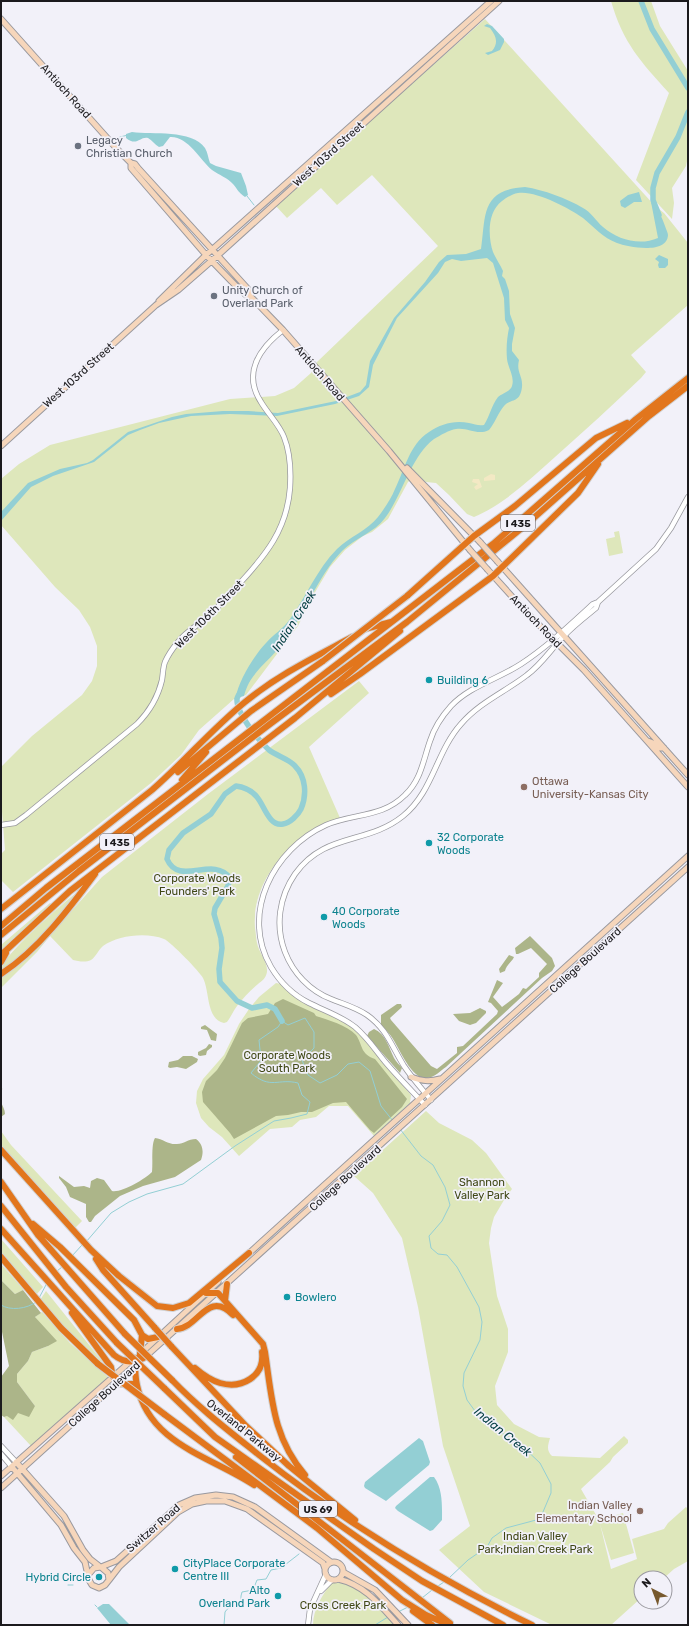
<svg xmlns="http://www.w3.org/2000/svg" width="689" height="1626" font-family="Rubik,sans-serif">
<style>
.green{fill:#dee7bb}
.forest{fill:#acb589}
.sand{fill:#f3e9c4}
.water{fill:#93cfd4}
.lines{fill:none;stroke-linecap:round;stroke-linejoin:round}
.stream{stroke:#93cfd4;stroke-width:1}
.river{stroke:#93cfd4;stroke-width:5.5}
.tertiary-casing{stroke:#99999f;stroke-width:6}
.secondary-casing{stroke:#99999f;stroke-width:7}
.motorway-casing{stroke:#d1d1d2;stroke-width:8}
.tertiary{stroke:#fff;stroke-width:4.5}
.secondary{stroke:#f6d6bb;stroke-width:5}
.motorway{stroke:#e2761d;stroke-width:6}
.secondary-bridge-casing{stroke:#99999f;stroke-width:7;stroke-linecap:butt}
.motorway-bridge-casing{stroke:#d1d1d2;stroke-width:8;stroke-linecap:butt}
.secondary-bridge{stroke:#f6d6bb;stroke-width:5}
.motorway-bridge{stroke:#e2761d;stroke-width:6}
.worship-dot{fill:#6b7280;stroke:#f2f1f9;stroke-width:1.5}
.culture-dot{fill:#0f9aa8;stroke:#f2f1f9;stroke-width:1.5}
.education-dot{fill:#8d6e63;stroke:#f2f1f9;stroke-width:1.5}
.labels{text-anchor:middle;stroke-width:3.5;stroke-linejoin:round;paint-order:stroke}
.shield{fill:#f2f1f9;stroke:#5c5a5f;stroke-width:1}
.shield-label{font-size:10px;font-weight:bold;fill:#1b1a1d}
.street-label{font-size:11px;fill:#1b1a1d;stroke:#f2f1f9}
.worship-label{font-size:11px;fill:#5b616d;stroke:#f2f1f9;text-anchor:start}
.culture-label{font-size:11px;fill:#0d838f;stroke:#f2f1f9;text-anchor:start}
.education-label{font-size:11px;fill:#785e54;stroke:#f2f1f9;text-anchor:start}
.park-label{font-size:11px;fill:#3f4714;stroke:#f2f1f9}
.water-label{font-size:12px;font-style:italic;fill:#094246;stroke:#f2f1f9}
</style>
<rect width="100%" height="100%" fill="#f2f1f9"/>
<path class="green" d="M611 1H651L660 26 688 71V156L686 166 672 188 674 203 672 219 636 180 669 93C641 62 623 43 611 1Z
M485 19 655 206 664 213 688 243V305L631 355 646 372 641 378C613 405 584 431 555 457 530 479 505 504 474 517L467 514 449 495 436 483 426 482 417 475 408 482 388 519 372 532 363 536 345 550 330 567 311 599 298 626 246 695 234 699 199 730 181 755 151 783 13 892 1 880V854L5 850 1 799V767L32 736 82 695 92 681 97 666V646L90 627 79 610 55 587 1 525V479L19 464 50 445 230 399 275 396 294 388 311 373 317 362 438 246 372 175 337 205 321 188 287 218 275 205Z
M619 531 623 553 609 556 606 539 615 537 614 532Z
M359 681 369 693 309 747 340 818C295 831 251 879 255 928 256 933 256 939 257 943 259 953 268 962 267 972 266 978 262 981 258 984 250 991 243 998 237 1006 233 1011 231 1017 227 1022L224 1023C206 1019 210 992 203 978 200 972 171 942 164 939 147 932 118 935 103 946 98 950 96 957 91 960 85 963 78 961 73 960L50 936 37 952 1 988V978C20 967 35 950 50 934V935L102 877 208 794Z
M78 891 79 892 32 946 1 971C1 956 64 903 78 891Z
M50 903 51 904 1 951V945Z
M276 983 281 984 351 1026 360 1034 411 1095 410 1103 374 1136 348 1106H329L316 1117 300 1120 292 1127 270 1129 239 1156 222 1137 209 1127 201 1118 196 1103 197 1091 203 1079 224 1055 239 1024 249 1009 259 997Z
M426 1111 439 1123 472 1140 486 1153 512 1189 504 1200 494 1217 491 1228 489 1243 497 1296 508 1329V1352L495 1386 497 1405 514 1424 539 1437 550 1438C548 1445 546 1450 552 1456L600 1458 624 1436 628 1440V1443L613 1457 610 1462 581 1489 599 1520 623 1513 634 1553 611 1560 600 1524 611 1569 637 1559 632 1539 664 1529 668 1523 686 1507 688 1509V1561L674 1569 664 1578H641V1598L611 1625H552L484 1592 439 1550 470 1526 443 1446 418 1307 402 1238 373 1193 354 1176Z
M1 1131 11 1145 82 1221 75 1228 1 1145Z
M1 1239 43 1287 36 1295 1 1254Z
M1 1264 23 1289V1290L15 1294 1 1280Z
M46 1291 102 1361 101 1362 63 1326 40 1300Z
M42 1312 70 1343 108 1377 31 1446 4 1417 35 1406 17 1382V1374L28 1361 32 1352 48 1346 35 1317Z
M332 1582C362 1583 377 1605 395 1625H313C313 1609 323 1594 332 1582Z"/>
<path class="forest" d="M530 936 552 958 555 966 552 971 542 978 446 1067C440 1071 435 1077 427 1078 412 1080 400 1050 393 1039 390 1034 385 1029 381 1025V1015L397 1004H401L402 1007 390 1018 391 1020 431 1066 437 1069 457 1053V1047L463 1046 497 1014 498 1011 491 1003 488 1002 497 980 503 983 493 997 502 1007 519 994 523 988 526 989 539 977V973L547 964 531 948 518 954H516L515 948Z
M509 955 514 957C512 962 506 965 505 971L500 973 499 969Z
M283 999 314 1013 316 1016C328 1020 347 1025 356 1035 363 1045 360 1054 375 1059L407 1099 402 1107 374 1133 370 1130 346 1102 333 1103 312 1112H301L288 1115 276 1116 234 1139 230 1133 203 1102 202 1092 206 1081 217 1070 225 1058 242 1023 248 1018 268 1014 275 1003Z
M480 1008 486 1011V1013L476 1023 470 1025 459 1021 453 1014 470 1013Z
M205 1025 217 1034 216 1041 211 1040 207 1030 201 1029V1027Z
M374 1029C386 1034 389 1048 394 1058 396 1062 400 1065 402 1068L400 1073 367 1036 369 1032Z
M209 1044 212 1045V1047L207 1051 206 1055 200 1056 198 1055V1052L206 1048Z
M183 1056H192L198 1059 197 1062 186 1069 177 1067 170 1068 168 1067 169 1062 178 1060Z
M1 1084C4 1090 0 1095 1 1101 2 1106 5 1109 5 1114L1 1117Z
M155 1138C163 1139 169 1145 177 1144 184 1144 188 1139 196 1139 203 1144 204 1152 201 1160L175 1177 143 1186 120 1196 95 1216 91 1222H89L86 1217V1204L70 1197 66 1187 59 1178V1176L74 1187 84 1186 90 1188 91 1181 97 1178 104 1180 112 1191C122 1193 145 1179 152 1172 153 1163 151 1144 155 1138Z
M1 1280 15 1294 23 1290 41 1313 35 1317 57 1341 48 1346 32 1352 28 1361 17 1374V1382L35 1406 29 1417 18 1413 13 1420 7 1416 4 1417 1 1415V1377L9 1366 1 1327Z"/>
<path class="sand" d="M491 474 495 475V480L484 481V478Z
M473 479H479L482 487 476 490 474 487 478 484 472 482Z"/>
<path class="water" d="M487 24 492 26 504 39V42L500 50 488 55 485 53 492 51C499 42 496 36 490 28L484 26Z
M132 132C152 135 192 129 205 148 208 153 208 158 210 163L216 166 241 173 246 186 248 195 245 197C238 192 238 190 233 184 228 178 219 175 212 170 200 160 188 136 170 137L163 146 159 147C155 145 152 140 148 138 140 136 137 147 126 138V134Z
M525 187C544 190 566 198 583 208 591 212 596 221 603 227 618 240 640 246 658 238L651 202C658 209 662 217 665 226 666 229 668 233 668 235 667 255 628 247 617 243 603 238 594 227 583 218 569 208 535 190 518 193 512 194 506 198 502 201 487 212 488 237 493 252 496 259 500 264 503 271L502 276 505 279 509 291 510 314 515 328 512 344V351L519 360C516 373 523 375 522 387 520 404 511 398 504 406 498 413 495 423 489 430 477 436 468 427 456 429 449 430 441 435 434 439 411 456 403 494 385 518 374 533 355 538 342 551 316 578 305 616 281 645 267 664 250 672 244 696L236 698C237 683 255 654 266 643 274 634 283 629 290 619 306 597 317 569 337 549 349 537 368 530 378 517 384 509 391 499 395 489 405 469 409 445 429 432 441 424 454 420 469 423 475 424 478 426 484 425 490 416 491 406 498 397 501 394 511 391 512 386 515 377 508 368 507 359 506 348 507 338 509 328L505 320 504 298 493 263 487 258 461 261 452 259 445 262 438 273 397 318 373 365 369 387 359 396 335 404 277 416 230 414 191 416 159 423 140 430 128 435 94 462 53 476 31 487 1 521V512L28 483 60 469 87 463 93 460 128 432 172 417 186 414 223 411H248L278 413 336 401 360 392 366 385 370 361 394 318 425 282 439 262 447 255 466 254 481 249C486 216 480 190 525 187Z
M639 192 642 202H634L625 208 621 206 620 201 628 195Z
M659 255 668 259V265L665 268H659L658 265 659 262 655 259Z
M419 1438 423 1441 430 1462 429 1465 386 1501 365 1488 364 1486 365 1482Z
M430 1477H434C443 1489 442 1506 442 1520L433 1530 430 1531 398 1511 395 1508 396 1506Z
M103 1604H109L130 1625H111L97 1608Z"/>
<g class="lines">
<path class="stream" d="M117 139 120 137 128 135
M247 196 254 205
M400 1129 421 1156 433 1165 445 1187 450 1205 442 1221 429 1236 431 1248 438 1254 447 1255 457 1267 479 1307 482 1322 480 1340 464 1373 463 1386 467 1400 475 1411 497 1430 522 1446 540 1463 551 1484V1493L540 1519 506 1528 492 1538 487 1547 468 1560 449 1578
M86 1242 111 1213 129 1202 147 1194 183 1184 235 1146 274 1121 291 1118 307 1114 310 1102 302 1095 298 1083C278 1078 271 1090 251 1073L264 1057 260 1050 259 1040 278 1027 282 1021 288 1025 305 1018 314 1032V1048L302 1060 308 1075 320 1083 337 1075 348 1064 359 1062 370 1071 381 1106 393 1121
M72 1256 82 1245
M57 1271 62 1267
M39 1298 47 1283
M1 1305C10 1311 27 1309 36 1302
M68 1585H73
M438 1586 444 1582
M422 1598 432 1590
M95 1605 97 1607
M398 1612 408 1607
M224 1625 225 1612C229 1605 236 1607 241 1602V1596L242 1592 253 1590 257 1580 266 1579 271 1570 281 1568 299 1554
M375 1625 388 1617"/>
<path class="river" d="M641 1 652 29 688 88
M659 215 653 200V188L657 173 678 137 688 112
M241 691C240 693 237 697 237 699 236 713 259 741 269 750 277 756 289 759 295 766 306 777 307 795 301 809 298 815 290 823 283 824 269 827 264 805 257 797 252 791 244 787 236 786L225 794 211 814 183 833 169 850 167 859C179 887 213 855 230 878L228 886 215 908 214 914 221 938 222 948 219 969 220 982 237 1001 252 1008 267 1005 275 1009 282 1021"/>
<defs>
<path id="tertiary" d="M1 825 15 823 26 815 137 724C149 712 158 697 162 680 163 674 163 667 165 662 168 655 173 648 178 642 186 631 200 624 210 615 220 605 229 594 239 584 266 555 287 529 290 488 291 472 290 452 284 437 279 424 268 414 261 402 242 373 260 348 283 330
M431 1100C422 1089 412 1078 404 1066 392 1047 387 1029 367 1015 355 1007 343 1004 331 999 310 991 293 973 285 952 275 926 279 897 295 874 325 832 367 845 403 816 433 792 436 752 461 724 480 702 505 692 527 675 542 664 551 649 564 636 573 626 585 617 596 608L598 602
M425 1105C412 1091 399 1078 387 1064 376 1051 368 1038 355 1027 341 1016 325 1011 309 1003 293 995 280 982 271 967 240 914 273 849 326 825 354 813 382 818 405 795 421 780 423 761 430 741 434 728 442 716 451 706 470 686 498 679 521 664 547 647 570 625 593 604L598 602 656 549 671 528 688 497
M1 1446 16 1462
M1 1454 12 1467
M321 1591 332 1580
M308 1625 310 1609 326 1574"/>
<path id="secondary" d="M1 19 117 149 131 163 135 164 138 168 248 289 251 297
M131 163V168L206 255 236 286 246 295 251 297 283 330 389 451 470 550
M159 301 206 255 491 1
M1 446 156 305 178 290 217 256 499 1
M407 468 480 542
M498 562 688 775
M488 570 526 612 584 670 688 787
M648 741 653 743 659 748H664
M411 1077C422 1081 429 1082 440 1079
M247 1255 688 856
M140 1354 218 1282
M144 1358 688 867
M16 1462 64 1516 83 1550 90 1559 99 1566
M12 1467 61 1525 74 1548 85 1562 89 1580 92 1585 99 1588 105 1585 109 1580 108 1573 101 1567 94 1568 88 1575
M1 1476 132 1360
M1 1488 137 1365
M325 1571a9 9 0 1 1 18 0a9 9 0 1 1-18 0Z
M101 1567 116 1561 179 1505 195 1498 216 1495 233 1497 255 1507 331 1562
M343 1572 375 1590 408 1625
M338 1579C365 1585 380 1605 398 1625
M109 1580 119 1567 178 1512 192 1504 206 1501H225L247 1509 323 1563 325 1569"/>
<path id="motorway" d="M407 596 474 536 515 506 596 438 627 423
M365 629 391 622
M331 694 360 674 493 576 578 493 598 464
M178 772 251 711 323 661
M182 780 206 752
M1 909 152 790C184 762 212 729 245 702 278 675 315 657 352 637
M1 926 46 888 493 544 636 419 688 378
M1 935 79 871 270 724 407 622 528 523 649 416 688 386
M1 955 70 891 295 718 400 631
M1 962 6 953
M1 974C38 950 69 909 95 874
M1 1150 91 1250 119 1276 157 1306 173 1308 189 1303 249 1253
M1 1182 38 1235 125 1334
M1 1206 66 1287 117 1343
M33 1224 60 1247 134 1320 142 1335 139 1363
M1 1229 114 1355C125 1364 136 1363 147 1356
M1 1257 61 1328 98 1364
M96 1259 103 1270 155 1328
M206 1293H218L263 1344 265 1352C272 1399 273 1438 305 1475
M225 1301 227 1284
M72 1313 111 1367 113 1377
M177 1329C198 1328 208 1289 233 1315
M142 1335 148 1339 158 1337
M171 1346 246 1426 289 1466 355 1520
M135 1358C135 1367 135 1377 137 1385 149 1444 210 1456 254 1485
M195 1368C202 1374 210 1380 220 1383 241 1389 265 1377 262 1352
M172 1380C199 1408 229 1431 259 1455 343 1521 436 1578 532 1625
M116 1384H136
M164 1388 215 1437 374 1549 422 1581 503 1625
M164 1414 317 1528 402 1600 426 1615 449 1625
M236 1457 450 1623
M413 1611 432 1625"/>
</defs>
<use href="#tertiary" class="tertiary-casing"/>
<use href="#secondary" class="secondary-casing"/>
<use href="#motorway" class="motorway-casing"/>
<use href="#tertiary" class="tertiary"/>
<use href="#secondary" class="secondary"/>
<use href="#motorway" class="motorway"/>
<defs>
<path id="secondary-bridge" d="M480 542 498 562
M470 550 488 570"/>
<path id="motorway-bridge" d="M323 661 407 596
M155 1328 171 1346
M125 1334 172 1380
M117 1343 164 1388
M98 1364 164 1414"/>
</defs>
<use href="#secondary-bridge" class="secondary-bridge-casing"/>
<use href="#motorway-bridge" class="motorway-bridge-casing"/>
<use href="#secondary-bridge" class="secondary-bridge"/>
<use href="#motorway-bridge" class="motorway-bridge"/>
</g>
<g class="worship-dot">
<circle cx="78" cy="146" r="4"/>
<circle cx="214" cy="296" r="4"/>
</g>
<g class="culture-dot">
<circle cx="429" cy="680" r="4"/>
<circle cx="429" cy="843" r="4"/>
<circle cx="324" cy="917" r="4"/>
<circle cx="287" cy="1297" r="4"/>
<circle cx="175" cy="1569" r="4"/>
<circle cx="99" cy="1577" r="4"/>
<circle cx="278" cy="1596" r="4"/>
</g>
<g class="education-dot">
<circle cx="524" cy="787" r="4"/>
<circle cx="640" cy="1511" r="4"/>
</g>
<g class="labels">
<g class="shield">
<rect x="501" y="515" width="34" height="16" rx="3"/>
<rect x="100" y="834" width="34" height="16" rx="3"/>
<rect x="299" y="1501" width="38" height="16" rx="3"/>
</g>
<g class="shield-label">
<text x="518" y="527">I 435</text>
<text x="117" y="846">I 435</text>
<text x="318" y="1513">US 69</text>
</g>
<g class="street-label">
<text transform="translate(66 91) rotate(48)" y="4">Antioch Road</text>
<text transform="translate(328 154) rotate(-42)" y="4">West 103rd Street</text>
<text transform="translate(320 373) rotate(49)" y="4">Antioch Road</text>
<text transform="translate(78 375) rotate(-42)" y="4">West 103rd Street</text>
<text transform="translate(209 614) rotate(-45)" y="4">West 106th Street</text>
<text transform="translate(536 621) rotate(46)" y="4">Antioch Road</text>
<text transform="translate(585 960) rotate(-42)" y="4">College Boulevard</text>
<text transform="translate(345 1178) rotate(-42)" y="4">College Boulevard</text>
<text transform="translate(104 1394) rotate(-42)" y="4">College Boulevard</text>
<text transform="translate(244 1430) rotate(39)" y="4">Overland Parkway</text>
<text transform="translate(153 1528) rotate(-41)" y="4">Switzer Road</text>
</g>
<g class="worship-label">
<text x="86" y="144">Legacy<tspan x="86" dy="13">Christian Church</tspan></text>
<text x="222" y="294">Unity Church of<tspan x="222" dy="13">Overland Park</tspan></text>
</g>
<g class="culture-label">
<text x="437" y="684">Building 6</text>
<text x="437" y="841">32 Corporate<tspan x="437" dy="13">Woods</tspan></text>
<text x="332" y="915">40 Corporate<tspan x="332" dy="13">Woods</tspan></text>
<text x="295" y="1301">Bowlero</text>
<text x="183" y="1567">CityPlace Corporate<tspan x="183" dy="13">Centre III</tspan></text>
<text x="91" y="1581" text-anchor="end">Hybrid Circle</text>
<text x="270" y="1594" text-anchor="end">Alto<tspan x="270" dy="13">Overland Park</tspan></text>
</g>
<g class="education-label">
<text x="532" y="785">Ottawa<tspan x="532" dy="13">University-Kansas City</tspan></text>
<text x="632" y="1509" text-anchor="end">Indian Valley<tspan x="632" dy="13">Elementary School</tspan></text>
</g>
<g class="park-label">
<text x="197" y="882">Corporate Woods<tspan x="197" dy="13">Founders' Park</tspan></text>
<text x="287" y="1059">Corporate Woods<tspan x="287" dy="13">South Park</tspan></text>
<text x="482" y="1186">Shannon<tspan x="482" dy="13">Valley Park</tspan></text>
<text x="535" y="1540">Indian Valley<tspan x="535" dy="13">Park;Indian Creek Park</tspan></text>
<text x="343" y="1609">Cross Creek Park</text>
</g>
<g class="water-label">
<text transform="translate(294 621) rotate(-57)" y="4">Indian Creek</text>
<text transform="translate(503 1432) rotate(39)" y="4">Indian Creek</text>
</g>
</g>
<rect width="689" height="1626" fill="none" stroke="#1b1a1d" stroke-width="4"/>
<g transform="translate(653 1590) rotate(318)"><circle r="19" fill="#f2f1f9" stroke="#9c9ba1"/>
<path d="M0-3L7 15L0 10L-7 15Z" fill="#77592d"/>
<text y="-6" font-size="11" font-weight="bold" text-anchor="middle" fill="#1b1a1d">N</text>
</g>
</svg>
